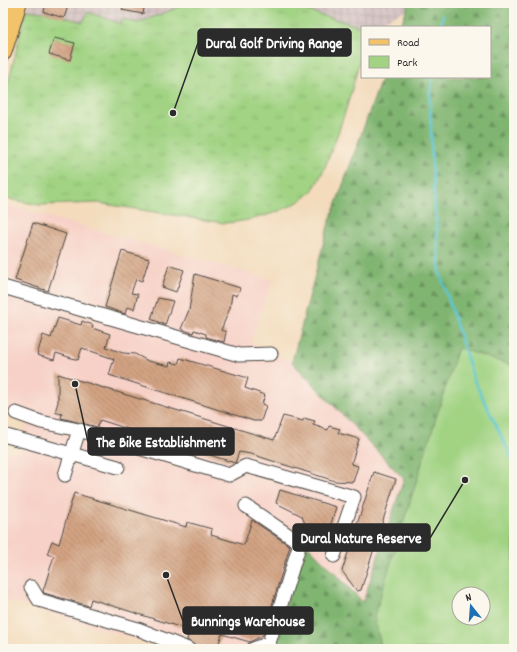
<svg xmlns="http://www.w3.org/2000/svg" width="517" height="652" font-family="Dekko,sans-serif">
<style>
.built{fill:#f7d1c7}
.industrial{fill:url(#industrial-grid)}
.grass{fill:url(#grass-tufts);stroke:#667f57}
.forest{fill:url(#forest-firs);stroke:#56704e;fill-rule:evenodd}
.green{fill:#a1d383;stroke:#667f57;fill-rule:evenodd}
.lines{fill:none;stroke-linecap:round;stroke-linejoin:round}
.stream{stroke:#5ac6d2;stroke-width:2.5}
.building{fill:url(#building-back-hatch)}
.minor-casing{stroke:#494541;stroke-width:15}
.major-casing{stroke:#494541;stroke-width:19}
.minor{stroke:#fff;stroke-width:13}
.major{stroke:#f2c36a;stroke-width:17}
.leader{fill:none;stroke:#2b2b2b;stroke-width:1.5}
.callout-dot{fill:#2b2b2b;stroke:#fbf7ec;stroke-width:1.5}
.callout{fill:#2b2b2b;stroke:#2b2b2b;stroke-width:1.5}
.callout-label{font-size:15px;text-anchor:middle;font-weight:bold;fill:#fff}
</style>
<defs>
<pattern id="industrial-grid" width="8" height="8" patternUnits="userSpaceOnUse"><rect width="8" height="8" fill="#d2bfc0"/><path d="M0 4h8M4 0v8" fill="none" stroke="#b4a4a5"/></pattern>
<pattern id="grass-tufts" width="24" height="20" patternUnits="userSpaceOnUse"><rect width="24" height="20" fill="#a1d383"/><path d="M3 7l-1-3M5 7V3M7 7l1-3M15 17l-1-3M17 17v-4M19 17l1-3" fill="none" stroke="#8bb571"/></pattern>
<pattern id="forest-firs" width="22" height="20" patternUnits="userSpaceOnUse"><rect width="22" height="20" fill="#80b571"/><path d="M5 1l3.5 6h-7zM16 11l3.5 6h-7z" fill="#69935d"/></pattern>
<pattern id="building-back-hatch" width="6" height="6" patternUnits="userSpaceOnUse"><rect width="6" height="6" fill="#d3a383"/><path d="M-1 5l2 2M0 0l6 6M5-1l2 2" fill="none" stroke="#ab856b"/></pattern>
</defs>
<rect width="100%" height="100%" fill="#fbf7ec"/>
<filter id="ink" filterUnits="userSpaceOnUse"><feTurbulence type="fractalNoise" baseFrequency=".025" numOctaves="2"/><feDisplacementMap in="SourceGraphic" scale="8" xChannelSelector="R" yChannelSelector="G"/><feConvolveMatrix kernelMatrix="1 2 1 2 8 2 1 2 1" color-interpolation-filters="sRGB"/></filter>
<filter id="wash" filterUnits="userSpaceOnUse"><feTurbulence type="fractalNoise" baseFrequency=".012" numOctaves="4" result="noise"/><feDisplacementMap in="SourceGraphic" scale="16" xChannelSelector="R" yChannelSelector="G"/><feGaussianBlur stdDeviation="0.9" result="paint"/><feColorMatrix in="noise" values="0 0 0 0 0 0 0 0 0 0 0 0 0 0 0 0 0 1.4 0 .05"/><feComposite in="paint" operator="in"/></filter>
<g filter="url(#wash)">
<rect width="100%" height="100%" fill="#f3dbbc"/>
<path class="built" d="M3 204 272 280 250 343 292 362 404 479 363 603 307 545 270 649H167L3 599V452H20L27 420 3 413Z"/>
<path class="industrial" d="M29 3H190L137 23 122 19 121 24 88 12 84 22 26 10Z
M280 3H420L370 27H362Z"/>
<path class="grass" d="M190 3H280L362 27C362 33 363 40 362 46 359 72 327 178 309 194 290 211 249 222 224 223L98 203 40 205 3 198V104L26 10 44 12 83 22 88 12 121 24 122 19 137 23Z"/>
<path class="forest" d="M409 3H514V649H270L307 545 363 602 404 479 292 362 328 226 382 77H490V27H400ZM459 594H483V618H459Z"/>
<path class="green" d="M458 348 514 366V649H382L374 617ZM459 594H483V618H459Z"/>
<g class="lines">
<path class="stream" d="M441 27 443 15
M433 77 430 94 432 167 440 273 474 380 514 462"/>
</g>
<g id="blocks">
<path class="building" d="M46 3H69L64 18 44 12Z
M124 3H145L143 14 122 10Z
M54 38 75 43 70 60 49 54Z
M33 223 66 234 48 291 15 280Z
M122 251 149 259 142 281 136 279 131 293 138 294 134 309 127 307 125 314 105 307Z
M169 265 184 270 176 292 162 287Z
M195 274 240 288 237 296 232 294 230 308 221 330 226 332 224 342 206 337V334L194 330 193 333 181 329 189 310Z
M158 298 173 301 165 325 151 319Z
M58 318 81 325 82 321 93 325 92 328 110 334 106 347 123 353 135 354 148 361 169 366 170 362 178 364 180 358 248 378 245 388 265 395 262 404 266 406 261 421H254L109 375 114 359 82 348 78 360 56 353 54 360 37 355 43 335 51 338Z
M58 374 274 440 283 416 303 421 304 418 315 421 313 425 328 430 329 426 340 429 338 433 359 439 351 464 358 466 353 482 335 481 251 454 239 452 235 463 100 420 97 427 61 418 62 414 55 412 58 402Z
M374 472 396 479 361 590 357 591 342 571Z
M280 490 336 507 326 541 309 535 302 516 276 503Z
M74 493 186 527 187 522 212 529 211 535 244 545 252 520 290 546 263 635 250 642 222 634 217 649H199L187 640 189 630 91 599 89 606 44 593 43 591 54 556 47 554 52 541 59 544Z"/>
</g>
</g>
<g filter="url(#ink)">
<use href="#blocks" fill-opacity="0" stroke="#494541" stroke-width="1"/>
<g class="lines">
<defs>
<path id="minor" d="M3 287 239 355 271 354
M16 413 41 422 79 430
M3 435 118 467
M65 475 79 430 229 475 246 466 354 497 334 556
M246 506 300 543 269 643 253 649
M31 587 39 600 138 629 188 649"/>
<path id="major" d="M3 52 18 3"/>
</defs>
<use href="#minor" class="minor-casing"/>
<use href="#major" class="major-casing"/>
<use href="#minor" class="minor"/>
<use href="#major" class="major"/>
</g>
</g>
<path class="leader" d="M173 113L198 43M75 384L88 442M465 480L430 538M166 575L183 621"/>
<g class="callout-dot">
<circle cx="173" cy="113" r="4"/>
<circle cx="75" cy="384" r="4"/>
<circle cx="465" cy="480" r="4"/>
<circle cx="166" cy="575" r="4"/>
</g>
<g class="callout">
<rect x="198" y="29" width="153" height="27" rx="4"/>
<rect x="88" y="428" width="146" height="27" rx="4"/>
<rect x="293" y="524" width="137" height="27" rx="4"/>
<rect x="183" y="607" width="130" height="27" rx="4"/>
</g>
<g class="callout-label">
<text x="274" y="48">Dural Golf Driving Range</text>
<text x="161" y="447">The Bike Establishment</text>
<text x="361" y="543">Dural Nature Reserve</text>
<text x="248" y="626">Bunnings Warehouse</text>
</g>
<rect width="517" height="652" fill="none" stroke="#fbf7ec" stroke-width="16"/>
<rect x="361" y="26" width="130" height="52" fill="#fbf7ec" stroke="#a8a59f"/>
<rect x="369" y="39" width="20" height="6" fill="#f2c36a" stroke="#a8a59f"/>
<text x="397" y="46" font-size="12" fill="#2b2b2b">Road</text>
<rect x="369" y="56" width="20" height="12" fill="#a1d383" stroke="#a8a59f"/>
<text x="397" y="66" font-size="12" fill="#2b2b2b">Park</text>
<g transform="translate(471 606) rotate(343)"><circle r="19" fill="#fbf7ec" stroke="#a8a59f"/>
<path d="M0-3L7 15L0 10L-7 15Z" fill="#1f6fb2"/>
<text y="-6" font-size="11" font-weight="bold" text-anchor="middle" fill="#2b2b2b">N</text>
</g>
</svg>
